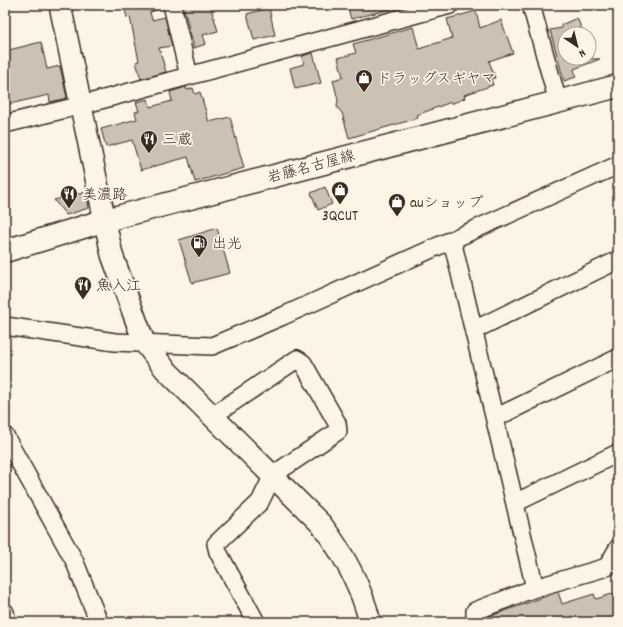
<svg xmlns="http://www.w3.org/2000/svg" width="623" height="627" font-family="Dekko,'Klee One',sans-serif">
<style>
.building{fill:#ccc2b3;stroke:#3b2a1e}
.lines{fill:none;stroke-linecap:round;stroke-linejoin:round}
.minor-casing{stroke:#3b2a1e;stroke-width:20}
.tertiary-casing{stroke:#3b2a1e;stroke-width:24}
.secondary-casing{stroke:#3b2a1e;stroke-width:25}
.minor{stroke:#fcf5e5;stroke-width:17}
.tertiary{stroke:#fcf5e5;stroke-width:21}
.secondary{stroke:#fcf5e5;stroke-width:22}
.labels{text-anchor:middle;stroke-width:3.5;stroke-linejoin:round;paint-order:stroke}
.poi-label{font-size:15px;fill:#3b2a1e;stroke:#fcf5e5;text-anchor:start}
.street-label{font-size:15px;fill:#3b2a1e;stroke:#fcf5e5}
</style>
<rect width="100%" height="100%" fill="#fcf5e5"/>
<filter id="ink" filterUnits="userSpaceOnUse"><feTurbulence type="fractalNoise" baseFrequency=".025" numOctaves="2"/><feDisplacementMap in="SourceGraphic" scale="8" xChannelSelector="R" yChannelSelector="G"/><feConvolveMatrix kernelMatrix="1 2 1 2 8 2 1 2 1" color-interpolation-filters="sRGB"/></filter>
<g filter="url(#ink)">
<path class="building" d="M124 5H160V9L150 12 152 20 165 17 172 46 159 48 166 72 141 79 136 62 139 61 130 17 127 18Z
M183 5H210L218 31 203 35 206 44 194 48Z
M347 5H390L391 9 351 19Z
M269 8 275 35 254 40 247 14Z
M476 11 480 28 501 20 513 53 489 61 495 78 491 79 493 85 464 95 465 98 451 104V102L417 115 418 118 349 138 342 113 337 107 338 100 333 80 343 77 338 58 356 53 353 44 413 27 419 49 452 38 447 19Z
M577 18 584 34H565V58L600 59 574 69 576 77 564 81 550 30 562 28 561 25Z
M41 42 47 69 60 66 67 98 50 102 49 95 5 105V51Z
M313 53 321 83 295 89 290 68 304 64 302 56Z
M186 87 187 90 193 88 195 94 200 92 209 122 230 117 244 168 195 182 188 157 141 170 132 140 106 147 101 129 137 119 135 112 139 111 136 102 148 99 150 107 172 101 170 92Z
M325 187 332 204 318 210 311 193Z
M87 192 89 208 66 215 54 200Z
M217 228 230 273 192 283 179 240Z
M558 592 562 604 594 594 596 599 618 592V622H485V618Z"/>
<g class="lines">
<defs>
<path id="minor" d="M172 5 189 76
M531 5 558 102
M5 124 82 105 450 5
M452 240 535 588
M5 326 115 342 212 346 283 316 618 165
M474 330 618 260
M211 417 297 359 303 363 337 423 338 431 273 475 260 502 216 544 218 552 256 622
M495 418 618 358
M5 436 74 560 99 622
M515 503 618 453
M5 612 7 622
M475 622V611L535 588 607 567 618 548"/>
<path id="tertiary" d="M60 5 112 255 144 342 165 369 321 524C344 554 361 586 370 622"/>
<path id="secondary" d="M5 251 106 220 618 86"/>
</defs>
<use href="#minor" class="minor-casing"/>
<use href="#tertiary" class="tertiary-casing"/>
<use href="#secondary" class="secondary-casing"/>
<use href="#minor" class="minor"/>
<use href="#tertiary" class="tertiary"/>
<use href="#secondary" class="secondary"/>
</g>
</g>
<defs>
<symbol id="shop-pin" viewBox="-11 -11 22 30"><path d="M0 17L-7.5 6A9.5 9.5 0 1 1 7.5 6Z" fill="#3b2a1e" stroke="#fcf5e5"/><path d="M-5-2.5h2.3a2.7 3.5 0 0 1 5.4 0H5L5.5 6h-11ZM-1.5-2.5h3a1.5 2.3 0 0 0-3 0Z" fill="#fff"/></symbol>
<symbol id="restaurant-pin" viewBox="-11 -11 22 30"><path d="M0 17L-7.5 6A9.5 9.5 0 1 1 7.5 6Z" fill="#3b2a1e" stroke="#fcf5e5"/><path d="M-5-6h1v4h1v-4h1v4h1v-4h1v5L-1.5 .5V6h-2V.5L-5-1ZM5-6V6H3V1.5H1.5Q1.5-4 5-6Z" fill="#fff"/></symbol>
<symbol id="fuel-pin" viewBox="-11 -11 22 30"><path d="M0 17L-7.5 6A9.5 9.5 0 1 1 7.5 6Z" fill="#3b2a1e" stroke="#fcf5e5"/><path d="M-5.5-6h7V0h2V4h1.3V-2.5L3-4.5l.8-.8L6-3V5H2.5V1h-1V6h-7ZM-4.2-4.7v3.2H.2V-4.7Z" fill="#fff"/></symbol>
</defs>
<g fill-rule="evenodd">
<use href="#shop-pin" x="354" y="68" width="20" height="27"/>
<use href="#restaurant-pin" x="139" y="129" width="20" height="27"/>
<use href="#shop-pin" x="330" y="180" width="20" height="27"/>
<use href="#restaurant-pin" x="59" y="184" width="20" height="27"/>
<use href="#shop-pin" x="387" y="192" width="20" height="27"/>
<use href="#fuel-pin" x="189" y="233" width="20" height="27"/>
<use href="#restaurant-pin" x="73" y="275" width="20" height="27"/>
</g>
<g class="labels">
<g class="poi-label">
<text x="377" y="83">ドラッグスギヤマ</text>
<text x="162" y="144">三蔵</text>
<text x="82" y="199">美濃路</text>
<text x="410" y="207">auショップ</text>
<text x="340" y="220" text-anchor="middle">3QCUT</text>
<text x="212" y="248">出光</text>
<text x="96" y="290">魚入江</text>
</g>
<g class="street-label">
<text transform="translate(311 166) rotate(-15)" y="5">岩藤名古屋線</text>
</g>
</g>
<rect width="623" height="627" fill="none" stroke="#fcf5e5" stroke-width="20"/>
<rect x="10" y="10" width="603" height="607" fill="none" stroke="#3b2a1e" stroke-width="1.5" filter="url(#ink)"/>
<g transform="translate(577 46) rotate(145)"><circle r="19" fill="#fcf5e5" stroke="#afa495"/>
<path d="M0-3L7 15L0 10L-7 15Z" fill="#3b2a1e"/>
<text y="-6" font-size="11" font-weight="bold" text-anchor="middle" fill="#3b2a1e">N</text>
</g>
</svg>
